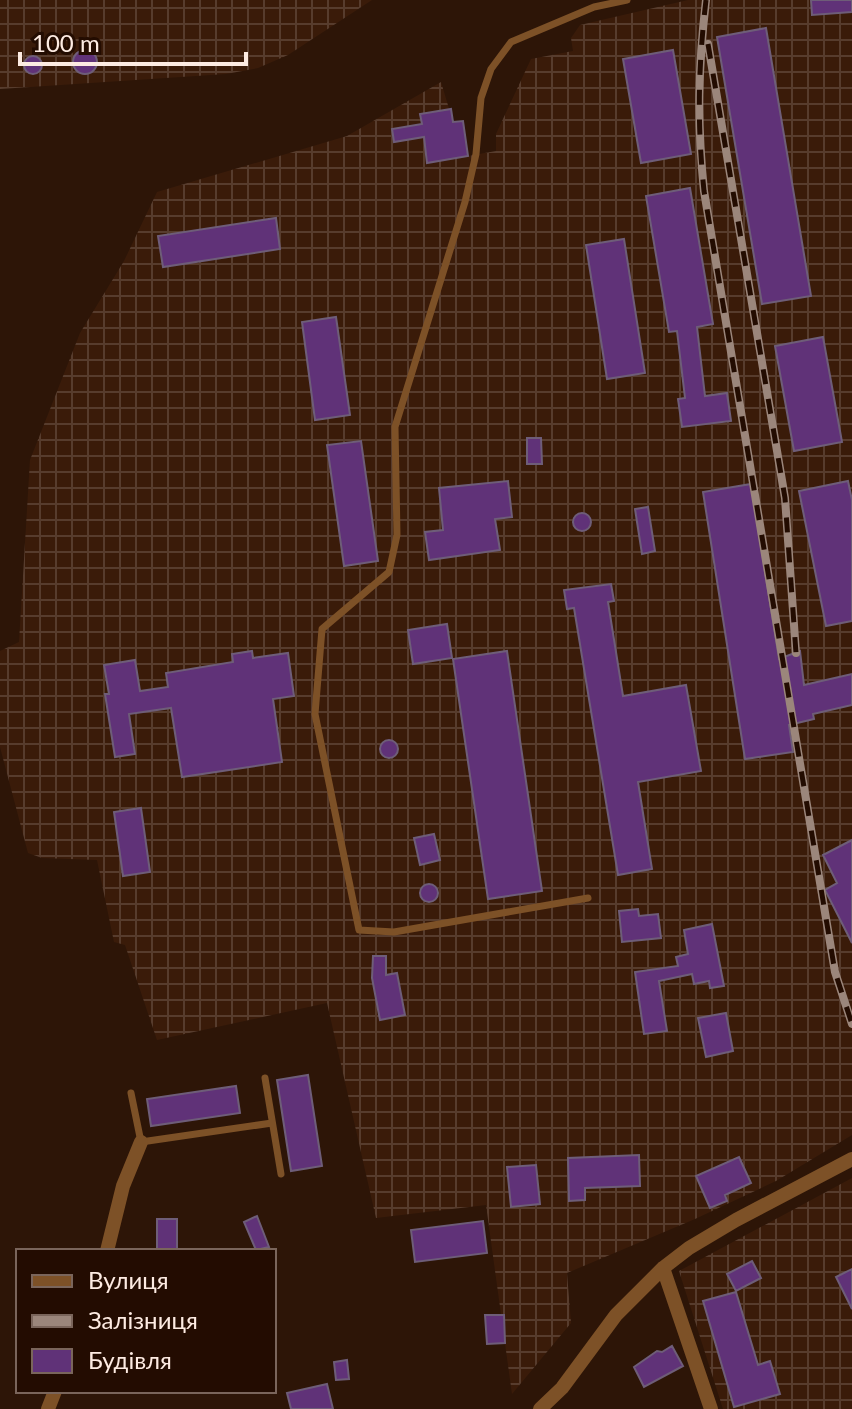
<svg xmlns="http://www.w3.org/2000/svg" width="852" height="1409" font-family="Lato,sans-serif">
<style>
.industrial{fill:url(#industrial-grid)}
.building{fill:#603278;stroke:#6e5d78;stroke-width:2}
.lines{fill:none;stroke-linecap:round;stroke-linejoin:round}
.lane{stroke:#7d5127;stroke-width:7}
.street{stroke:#7d5127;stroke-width:14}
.rail-casing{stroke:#9b867b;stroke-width:8}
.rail{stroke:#230c01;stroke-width:5;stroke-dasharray:15;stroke-linecap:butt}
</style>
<defs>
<pattern id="industrial-grid" width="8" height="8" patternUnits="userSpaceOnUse" patternTransform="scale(2)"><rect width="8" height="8" fill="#3a1b09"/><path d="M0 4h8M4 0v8" fill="none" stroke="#573c2d"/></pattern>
</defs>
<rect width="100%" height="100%" fill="#2d1507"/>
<path class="industrial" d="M0 0H372L288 55 258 68 226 74 0 89Z
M688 0H852V1135L776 1181 695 1219 567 1273 571 1323 512 1394 486 1205 376 1218 327 1003 157 1040 125 945 114 942 97 860 42 858 28 853 0 747V651L19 642 30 460 80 333 124 261 157 192 347 136 441 82 453 122 463 121 468 156 496 151V134L531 59 573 51 571 38 580 25Z
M852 1178V1409H723L679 1271Z"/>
<path class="building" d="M811 0H852V12L812 15Z
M766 28 811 296 762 304 717 37Z
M73 62a12 12 0 1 1 24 0a12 12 0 1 1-24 0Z
M673 50 691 154 641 163 623 59Z
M24 65a9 9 0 1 1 18 0a9 9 0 1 1-18 0Z
M451 109 453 122 463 121 468 156 427 163 424 137 394 142 392 129 422 124 420 114Z
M690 188 713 324 697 327 705 396 727 393 731 421 682 427 678 399 685 398 677 331 669 332 646 196Z
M276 218 280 249 163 267 158 236Z
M624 239 645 373 607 379 586 245Z
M336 317 350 415 315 420 302 322Z
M823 337 842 442 794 451 775 346Z
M527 438H541L542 464H527Z
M361 441 378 561 344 566 327 445Z
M508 481 512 517 495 519 500 550 429 560 425 532 443 530 439 488Z
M848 481 852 500V621L826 626 799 491Z
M751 484 779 659 800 651 804 685 852 674V705L813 714 814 719 789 725 793 752 745 759 703 492Z
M648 507 655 551 642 554 635 509Z
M573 522a9 9 0 1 1 18 0a9 9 0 1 1-18 0Z
M611 584 614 601 608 602 623 696 686 685 701 771 638 782 652 869 618 875 574 608 567 609 564 590Z
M447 624 452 658 413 664 408 630Z
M252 651 253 658 288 653 294 696 273 699 282 762 182 777 171 708 129 714 135 754 115 757 105 694H109L104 665 135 660 140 691 168 687 166 673 233 662 232 654Z
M507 651 542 891 488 899 453 659Z
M380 749a9 9 0 1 1 18 0a9 9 0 1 1-18 0Z
M141 808 150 872 123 876 114 812Z
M434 834 440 860 420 865 414 838Z
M852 840V943L825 890 837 883 823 855Z
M420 893a9 9 0 1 1 18 0a9 9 0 1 1-18 0Z
M638 909 639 916 658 914 661 938 622 942 619 911Z
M712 924 724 986 710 988 709 981 694 984 692 974 659 981 667 1031 644 1034 635 972 678 966 676 957 688 954 684 930Z
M373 956H386V975L397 973 405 1015 380 1020 372 978Z
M726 1013 733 1051 706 1057 698 1018Z
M308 1075 322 1166 291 1171 277 1080Z
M236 1086 240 1113 151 1126 147 1099Z
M639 1155 640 1186 585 1188V1200L569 1201 568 1158Z
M739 1157 751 1183 725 1195 727 1201 710 1208 696 1176Z
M536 1165 540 1204 511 1207 507 1167Z
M257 1216 269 1247 256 1250 244 1222Z
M157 1219H177V1250H157Z
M483 1221 487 1253 415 1262 411 1230Z
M752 1261 761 1278 736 1291 727 1274Z
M852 1269V1309L836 1277Z
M736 1292 758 1365 770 1361 780 1394 734 1407 703 1301Z
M485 1315H504L505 1343 487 1344Z
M672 1346 683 1366 644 1387 634 1367 657 1351 662 1352Z
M347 1360 349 1379 336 1380 334 1362Z
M327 1384 333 1409H291L287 1393Z"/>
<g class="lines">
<path class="lane" d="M588 898 394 932 359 930 315 714 322 629 389 572 397 535 395 427 465 202 476 154 481 98 491 69 511 42 594 7 627 0
M265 1078 281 1174
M131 1093 141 1142 272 1123"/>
<path class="street" d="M107 1251 123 1186 141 1142
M663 1268 711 1409
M48 1409 55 1391
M540 1409 562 1388 616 1315 663 1268 689 1248 736 1220 852 1159"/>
<defs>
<path id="rail" d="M706 0C698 69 697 122 704 191L835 972 852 1024
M708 44 785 498 796 653"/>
</defs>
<use href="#rail" class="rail-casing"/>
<use href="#rail" class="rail"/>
</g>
<rect x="16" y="1249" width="260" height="144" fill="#230c01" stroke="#7a655b" stroke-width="2"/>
<rect x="32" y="1275" width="40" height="12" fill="#7d5127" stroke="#7a655b" stroke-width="2"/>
<text x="88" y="1289" font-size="24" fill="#fdebe2">Вулиця</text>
<rect x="32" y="1315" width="40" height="12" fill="#9b867b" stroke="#7a655b" stroke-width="2"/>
<text x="88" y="1329" font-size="24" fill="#fdebe2">Залізниця</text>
<rect x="32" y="1349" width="40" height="24" fill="#603278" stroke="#7a655b" stroke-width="2"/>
<text x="88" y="1369" font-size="24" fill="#fdebe2">Будівля</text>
<path d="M20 52v12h226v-12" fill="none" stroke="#fdebe2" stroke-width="4"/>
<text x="32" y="52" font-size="24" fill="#fdebe2" stroke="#230c01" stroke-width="6" paint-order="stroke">100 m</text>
</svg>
